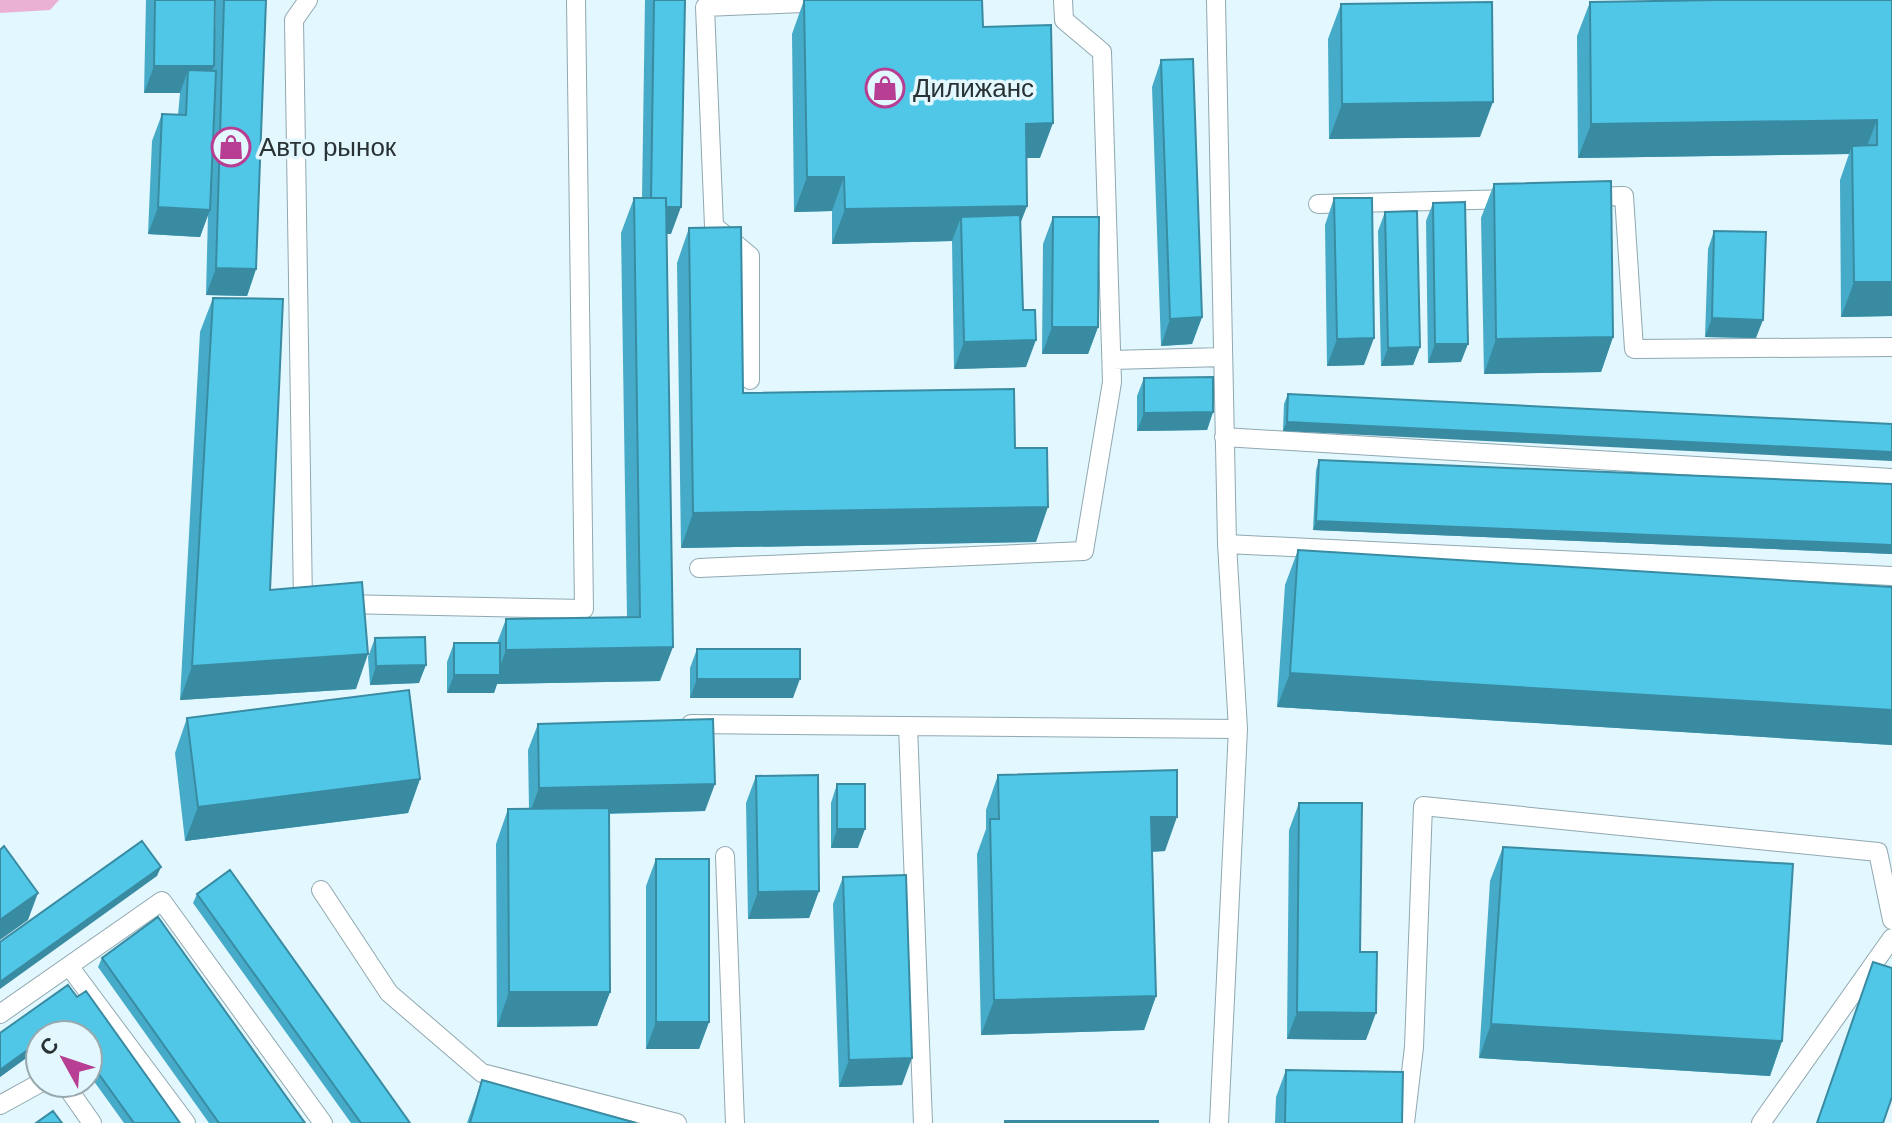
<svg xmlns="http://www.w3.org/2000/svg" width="1892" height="1123" font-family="Helvetica,sans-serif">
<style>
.green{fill:#ebb1d4}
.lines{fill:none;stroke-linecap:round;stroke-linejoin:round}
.service-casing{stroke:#90a8b0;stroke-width:20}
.service{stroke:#fff;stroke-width:18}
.wall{fill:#46abc8}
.shaded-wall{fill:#398ba2}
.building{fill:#51c7e8;stroke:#398ba2;stroke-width:2}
.labels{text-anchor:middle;stroke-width:7;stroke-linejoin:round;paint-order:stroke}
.poi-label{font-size:26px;fill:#293336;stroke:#e2f7fe;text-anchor:start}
</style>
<rect width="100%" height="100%" fill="#e2f7fe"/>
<path class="green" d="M0 0H59L50 10 0 13Z"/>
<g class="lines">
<defs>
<path id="service" d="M308 0 294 20 303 603H311
M1216 0 1227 544 1238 729
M1586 197 1624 196 1634 349 1892 347
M1318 204 1512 199
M1112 360 1223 357
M750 380V256L714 226 705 7 874 0
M1224 437 1892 478
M1227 544 1892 576
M699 568 1084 551 1112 382 1102 52 1064 20 1063 0
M341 604 584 609 576 0
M691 724 1238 729 1219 1123
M908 726 923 1123
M725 856 735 1123
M321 890 389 993 482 1073 677 1123
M69 966 186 1123
M0 1014 162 901 323 1123
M64 1083 92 1123
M0 1105 40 1083
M1405 1123 1414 1047 1423 806 1878 852 1892 920
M1761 1123 1892 938"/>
</defs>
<use href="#service" class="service-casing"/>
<use href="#service" class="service"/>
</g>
<path class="wall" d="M146 0H215V32L216 0H266L256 269 247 296 206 295 208 214 200 237 148 234 152 141 162 114 178 115 180 93H144Z
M645 0H685L671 234H667L660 681 497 684 494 693H447V662L454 643H497L506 619 627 617 621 233 634 198H642Z
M804 0 983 27 1040 158H1026L1027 206 1020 223 1023 310 1026 367 954 369 952 241 832 244V211L794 212 792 34Z
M1892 0V316L1841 317 1840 180 1849 154 1578 158 1577 36 1590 2Z
M1341 4 1480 137 1329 139 1328 39Z
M1161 60 1202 317 1192 344 1161 346 1152 87Z
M1494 184 1613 337 1601 372 1484 374 1481 218Z
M1334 198 1364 365 1327 366 1325 225Z
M1433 203 1461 362 1428 363 1426 221Z
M1385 212 1420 347 1413 365 1381 366 1378 231Z
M1053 217 1098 327 1088 354H1042L1043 244Z
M689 228 743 393 1015 448 1036 542 681 548 677 263Z
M1714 231 1756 338 1705 337 1708 249Z
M213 298 270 590 356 689 180 700 200 332Z
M1144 378 1213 412 1207 430 1137 431V396Z
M1288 394 1892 424 1283 431 1284 404Z
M1319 460 1892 484V554L1313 530 1316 470Z
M1298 550 1892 587V745L1277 707 1285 585Z
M375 638 419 683 370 685 368 657Z
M697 649 793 698H690V668Z
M187 718 420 779 408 813 185 841 175 753Z
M538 724 705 811 609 814 610 992 597 1026 497 1027 496 844 508 809H529L528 750Z
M998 775 1165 851 1152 852 1156 996 1144 1030 981 1035 977 854 986 829V810Z
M756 776 819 891 809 918 748 919 746 803Z
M837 784 858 848H831V803Z
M1299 803 1360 952 1366 1040 1287 1039 1289 830Z
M1503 847 1782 1041 1770 1076 1479 1058 1490 881Z
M656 859 709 1022 699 1049H646V886Z
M843 877 902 1085 839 1087 833 904Z
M197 894 410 1123H351L193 903Z
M102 958 305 1123H209L98 967Z
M77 997 180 1123H124L88 1073V1035H61L60 1034 40 1035V1048L0 1077V1033Z
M1286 1070 1402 1123H1275L1276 1097Z
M482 1080 636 1123H467Z"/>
<path class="shaded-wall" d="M154 66H214L204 93 188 70 180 93H144Z
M1493 102 1480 137 1329 139 1342 104Z
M1877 120 1864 154 1852 146 1849 154 1578 158 1591 124Z
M1053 123 1040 158H1013L1026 124Z
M807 177H844L832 211 794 212Z
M651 206 681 207 671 234 641 233Z
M1027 206 1014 240 961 217 952 241 832 244 845 209Z
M158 207 210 210 200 237 148 234Z
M216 268 256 269 247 296 206 295Z
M1854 282H1892V316L1841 317Z
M1202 317 1192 344 1161 346 1170 319Z
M1712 318 1763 320 1756 338 1705 337Z
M1052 327H1098L1088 354H1042Z
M1613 337 1601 372 1484 374 1496 339Z
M1374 338 1364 365 1327 366 1337 339Z
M1036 340 1026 367 954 369 964 342Z
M1435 344H1468L1461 362 1428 363Z
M1420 347 1413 365 1381 366 1388 348Z
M1213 412 1207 430 1137 431 1144 413Z
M1287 422 1892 452V461L1283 431Z
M1048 507 1036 542 681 548 693 513Z
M1316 521 1892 545V554L1313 530Z
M673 647 660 681 497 684 494 693H447L454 675H497L506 650Z
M368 654 356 689 180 700 192 666Z
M426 665 419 683 370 685 376 666Z
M1290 673 1892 710V745L1277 707Z
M697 679H800L793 698H690Z
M420 779 408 813 185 841 198 807Z
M715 784 705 811 529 815 539 788Z
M1151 817H1177L1165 851 1139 852Z
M837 829H865L858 848H831Z
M161 867 157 876 0 989V982Z
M819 891 809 918 748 919 758 892Z
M38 893 28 920 0 940V920Z
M509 992H610L597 1026 497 1027Z
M1156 996 1144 1030 981 1035 994 1000Z
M1297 1012 1376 1013 1366 1040 1287 1039Z
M656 1022H709L699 1049H646Z
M63 1024 58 1035H49Z
M1491 1024 1782 1041 1770 1076 1479 1058Z
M40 1041V1048L0 1077V1070Z
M912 1058 902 1085 839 1087 849 1060Z"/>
<path class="building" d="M155 0H215L214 66H154Z
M224 0H266L256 269 216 268Z
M654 0H685L681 207H666V198H651Z
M804 0H982L983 27 1051 25 1053 123 1026 124 1027 206 845 209 844 177H807Z
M1719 0H1892V282H1854L1852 146 1877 145V120L1591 124 1590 2Z
M1492 2 1493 102 1342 104 1341 4Z
M1193 59 1202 317 1170 319 1161 60Z
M188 70 216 71 210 210 158 207 162 114 186 115Z
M1611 181 1613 337 1496 339 1494 184Z
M634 198H666L673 647 506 650V619L640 617Z
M1334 198H1372L1374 338 1337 339Z
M1465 202 1468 344H1435L1433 203Z
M1417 211 1420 347 1388 348 1385 212Z
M1020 215 1023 310H1035L1036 340 964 342 961 217Z
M1053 217H1099L1098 327H1052Z
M741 227 743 393 1014 389 1015 448H1047L1048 507 693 513 689 228Z
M1714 231 1766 232 1763 320 1712 318Z
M213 298 283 299 270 590 362 582 368 654 192 666Z
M1213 377V412L1144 413V378Z
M1288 394 1892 424V452L1287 422Z
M1319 460 1892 484V545L1316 521Z
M1298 550 1892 587V710L1290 673Z
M425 637 426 665 376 666 375 638Z
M454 643H500V675H454Z
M697 649H800V679H697Z
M409 690 420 779 198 807 187 718Z
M713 719 715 784 539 788 538 724Z
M1177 770V817H1151L1156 996 994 1000 990 819H999L998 775Z
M818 775 819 891 758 892 756 776Z
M837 784H865V829H837Z
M1299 803H1362L1360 952H1377L1376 1013 1297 1012Z
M609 808 610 992H509L508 809Z
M142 841 161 867 0 982V942Z
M4 846 38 893 0 920V850Z
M1503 847 1793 864 1782 1041 1491 1024Z
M656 859H709V1022H656Z
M230 870 410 1123H361L197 894Z
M906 875 912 1058 849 1060 843 877Z
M158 917 305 1123H219L102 958Z
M1873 962 1892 968V1097L1883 1123H1817Z
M68 985 77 997 86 991 180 1123H134L88 1059V1035H71L63 1024 49 1035H40V1041L0 1070V1033Z
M1286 1070 1403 1072 1402 1123H1285Z
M482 1080 636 1123H470Z
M53 1111 62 1123H36Z
M1005 1121H1158V1123H1005Z"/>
<defs>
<symbol id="shop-ring" viewBox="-11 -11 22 22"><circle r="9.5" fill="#e2f7fe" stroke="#b73e92" stroke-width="1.5"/><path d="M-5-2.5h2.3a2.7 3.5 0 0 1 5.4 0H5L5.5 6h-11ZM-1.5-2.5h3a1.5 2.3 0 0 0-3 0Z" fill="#b73e92"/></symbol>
</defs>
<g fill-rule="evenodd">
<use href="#shop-ring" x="863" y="66" width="44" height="44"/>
<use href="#shop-ring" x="209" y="125" width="44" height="44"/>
</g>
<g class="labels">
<g class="poi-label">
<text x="913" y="97">Дилижанс</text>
<text x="259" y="156">Авто рынок</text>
</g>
</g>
<g transform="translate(64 1059) rotate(310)"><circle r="38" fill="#e2f7fe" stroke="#98a9ae" stroke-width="2"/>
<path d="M0-6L14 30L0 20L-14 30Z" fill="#b73e92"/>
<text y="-12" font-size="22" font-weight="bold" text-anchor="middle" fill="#293336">С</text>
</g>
</svg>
